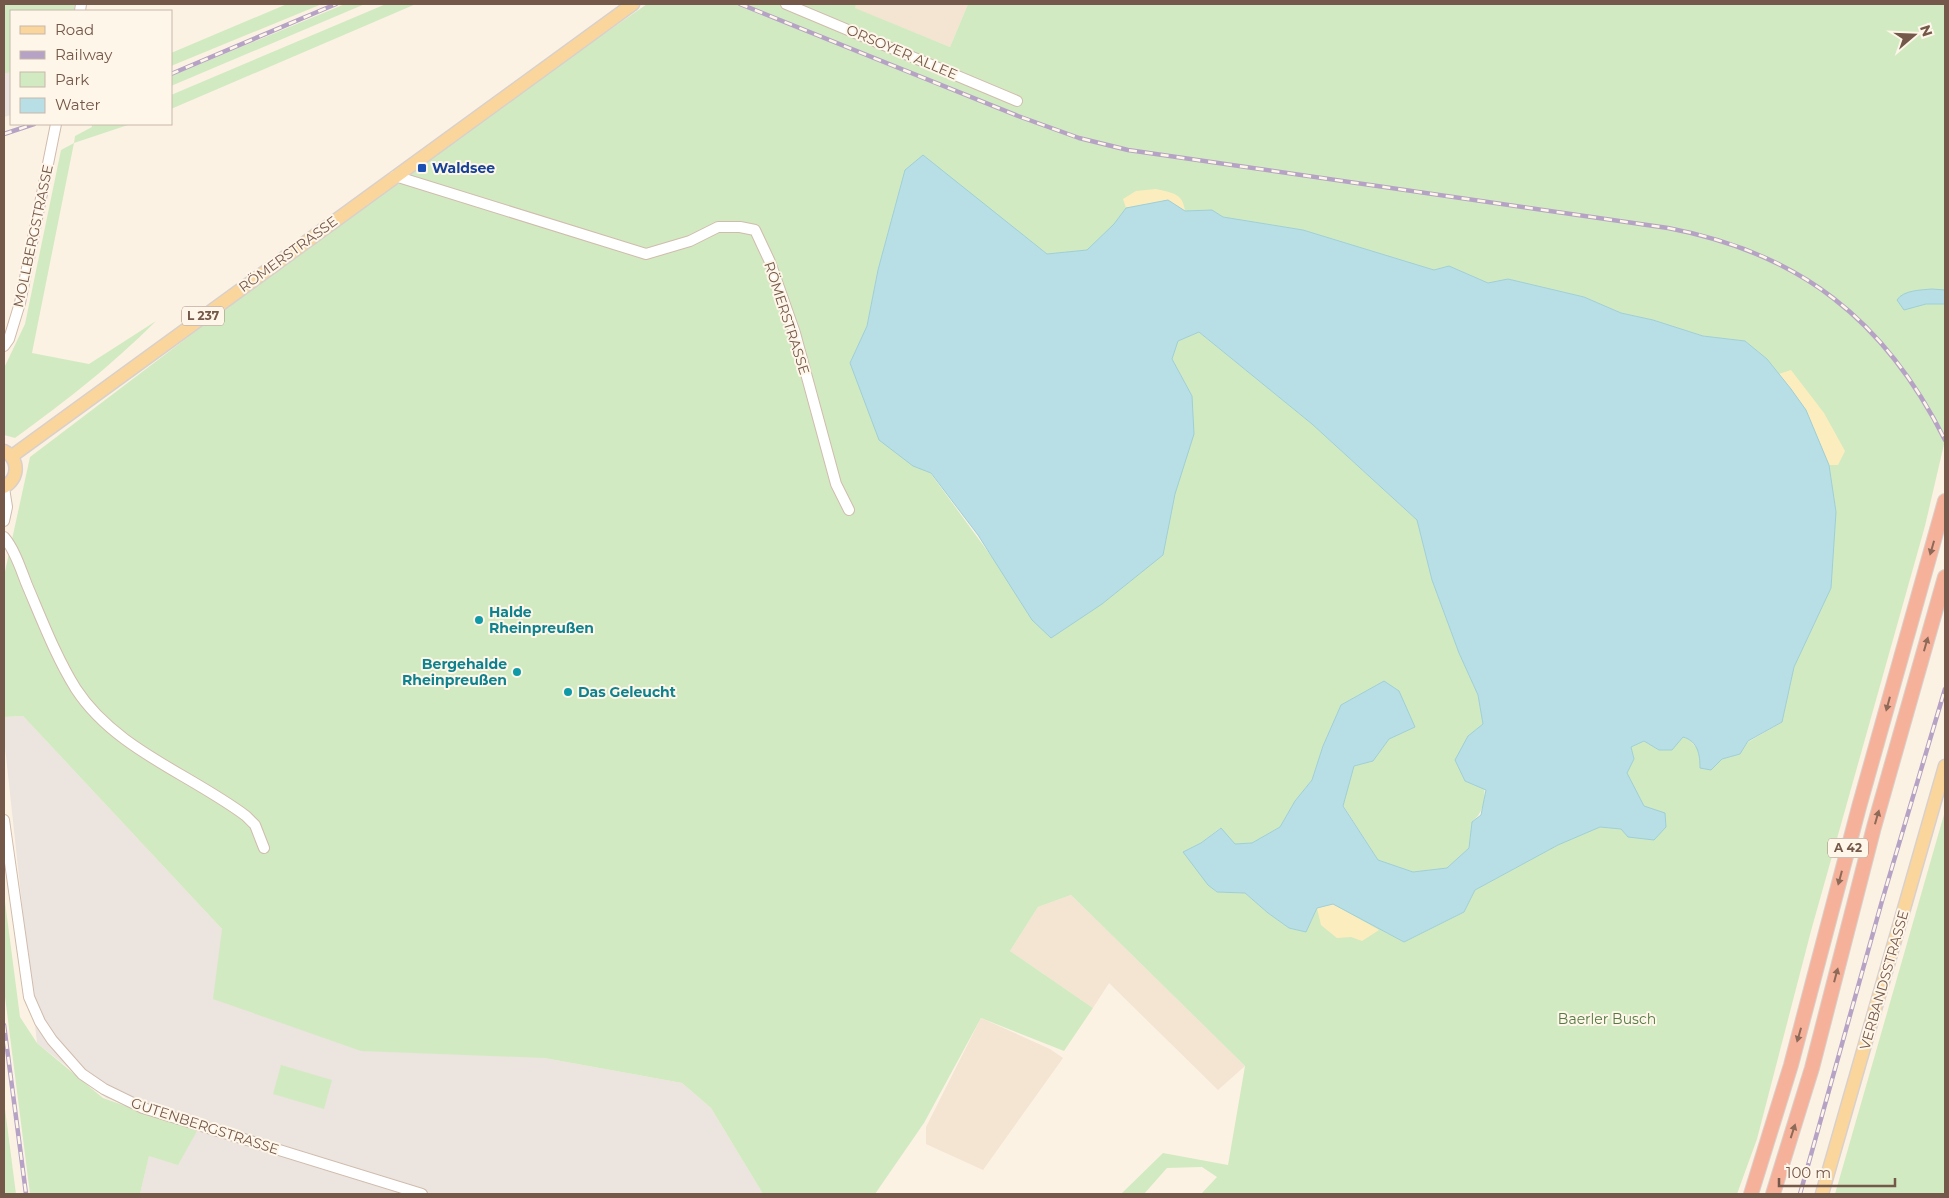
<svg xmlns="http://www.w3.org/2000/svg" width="1949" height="1198" font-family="Montserrat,sans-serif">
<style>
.residential{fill:#f4e4d2}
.industrial{fill:#ece4de}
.green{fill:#d2eac2;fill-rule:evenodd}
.sand{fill:#fcedbe}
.water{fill:#b8dfe6;stroke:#9ecfd7}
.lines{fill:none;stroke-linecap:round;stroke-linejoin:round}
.minor-casing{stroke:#d0bcad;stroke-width:12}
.major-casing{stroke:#d8d0cc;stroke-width:15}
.highway-casing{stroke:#d8d0cc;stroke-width:16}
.minor{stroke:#fff;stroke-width:10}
.major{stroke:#fbd69c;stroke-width:12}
.highway{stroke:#f6b19a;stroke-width:14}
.rail-casing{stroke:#b5a2c5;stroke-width:4.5}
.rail{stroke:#fff6ea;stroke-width:2.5;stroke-dasharray:8;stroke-linecap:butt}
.oneway{fill:#8e6a59}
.transit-dot{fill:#1a4fb4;stroke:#fff6ea;stroke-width:2}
.culture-dot{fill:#0f9aa8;stroke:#fff6ea;stroke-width:2}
.labels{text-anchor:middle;stroke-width:4;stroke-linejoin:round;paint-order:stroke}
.shield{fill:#fff6ea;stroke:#9e8779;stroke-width:1}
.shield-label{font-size:12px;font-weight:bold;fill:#745849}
.street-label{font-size:14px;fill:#745849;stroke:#fff6ea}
.transit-label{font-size:14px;font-weight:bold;fill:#164399;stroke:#fff6ea;text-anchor:start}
.culture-label{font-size:14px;font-weight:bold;fill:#0d838f;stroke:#fff6ea;text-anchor:start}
.park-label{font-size:14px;fill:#537a42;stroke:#fff6ea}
</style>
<rect width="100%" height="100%" fill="#fcf2e4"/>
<path class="residential" d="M856 4H968L950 47 854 8Z
M1071 895 1245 1066 1218 1090 1109 983 1093 1008 1010 951 1038 907Z
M981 1018 1050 1049 1063 1058 983 1170 926 1144V1127Z"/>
<path class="industrial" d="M11 72V115L4 117V74Z
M23 716 222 929 544 1058 682 1083 711 1108 763 1194H140L149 1155 197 1131 106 1098 37 1043 4 738V717Z"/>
<path class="green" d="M4 4H75L74 11H11V72L4 74Z
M287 4H322L171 66V53Z
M345 4H365L171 86V76Z
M386 4H416L171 109V95Z
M647 4H856L855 8 950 47 968 4H1945V440L1925 526 1811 931 1757 1139 1737 1194H1201L1217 1177 1202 1167 1167 1168 1144 1194H1121L1163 1153 1228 1165 1245 1066 1071 895 1038 907 1010 951 1093 1008 1064 1051 981 1018 924 1123 875 1194H763L711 1108 682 1083 544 1058 361 1051 213 999 222 929 23 716 4 717V576L30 457 404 173ZM905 171 990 209 1047 254 1087 250 1114 224 1126 208 1191 212 1212 210 1223 217 1303 230 1434 270 1449 266 1488 283 1508 279 1584 297 1621 313 1653 320 1703 336 1745 341 1767 359 1791 389 1831 588 1794 667 1782 722 1748 742 1740 754 1722 759 1700 752 1689 739 1683 737 1659 750 1644 741 1631 747 1634 759 1626 773 1644 806 1621 829 1600 827 1558 845 1475 890 1464 912 1404 942 1333 904 1317 908 1306 932 1289 928 1268 913 1245 893 1216 892 1184 852 1201 843 1220 828 1235 844 1252 843 1280 827 1295 801 1312 780 1323 746 1341 705 1384 681 1415 727 1389 739 1373 761 1354 766 1343 805 1378 860 1413 872 1447 868 1469 848 1472 822C1498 800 1477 763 1468 736L1483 724 1478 695 1459 653 1432 580 1417 520 1312 424 1199 332 1178 341 1172 359 1192 396 1163 555 1102 604 1051 638 850 363 867 326 878 270Z
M91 124H131L74 143 32 353 89 364 156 321C110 367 67 400 15 438L4 435V368L25 324 61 150 74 143 75 136 92 127Z
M1945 811V1194H1835Z
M4 894 20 1017 37 1043 103 1098 197 1131 178 1165 149 1156 140 1194H30L4 989Z
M281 1065 332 1080 324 1109 273 1094Z
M4 1101 16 1194H4Z"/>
<path class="sand" d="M1156 189C1172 193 1183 193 1185 211L1167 200 1126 208 1123 199 1136 191Z
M1791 370 1824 413 1845 451 1838 465H1829L1806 410 1779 374Z
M1333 904 1379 930 1362 941 1351 937 1337 938 1321 925 1317 908Z"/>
<path class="water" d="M923 155 1047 254 1087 250 1114 224 1126 208 1168 200 1185 211 1212 210 1223 217 1303 230 1434 270 1449 266 1488 283 1508 279 1584 297 1621 313 1653 320 1703 336 1745 341 1767 359 1791 389 1806 410 1829 465 1836 512 1831 588 1794 667 1782 722 1748 741 1740 754 1722 759 1711 770 1700 768C1700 755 1698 741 1683 737L1672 750H1659L1644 741 1631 747 1634 759 1627 773 1644 806 1665 813 1666 827 1654 840 1628 837 1621 829 1600 827 1558 845 1475 890 1464 912 1404 942 1333 904 1317 908 1306 932 1289 928 1268 913 1245 893 1217 892 1208 885 1183 852 1201 843 1221 828 1235 844 1252 843 1280 827 1295 801 1312 780 1323 746 1341 705 1384 681 1399 691 1415 727 1389 739 1373 761 1354 766 1343 806 1378 860 1413 872 1447 868 1469 848 1472 822 1481 815 1486 790 1465 781 1455 760 1468 736 1483 724 1478 695 1459 653 1432 580 1417 520 1312 424 1199 332 1178 341 1172 359 1192 396 1194 434 1175 494 1163 555 1102 604 1051 638 1032 620 978 535 931 473 913 466 879 440 850 363 867 326 878 270 905 170Z
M1932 289 1945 290V304H1926L1904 310 1897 300C1903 290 1922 290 1932 289Z"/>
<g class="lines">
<defs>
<path id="minor" d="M786 4 1017 101
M80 11 81 4
M395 176 646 254 690 241 718 227H740L755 230 770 262 795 333 836 484 849 510
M4 346 9 339 20 303 56 124
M4 488 7 507 4 521
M4 537C15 550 21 570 27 585 42 620 56 657 76 689 115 749 190 774 246 816L255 825 264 848
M4 820 29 997 40 1022 52 1040 82 1074 104 1089 143 1108 422 1194"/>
<path id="major" d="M4 451C20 459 19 479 4 487
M12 456 633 4
M1822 1194 1945 766"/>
<path id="highway" d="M1751 1194 1791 1065 1859 807 1945 501
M1773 1194 1812 1068 1874 827 1945 577"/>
</defs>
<use href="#minor" class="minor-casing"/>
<use href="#major" class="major-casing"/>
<use href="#highway" class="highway-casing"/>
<use href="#minor" class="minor"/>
<use href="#major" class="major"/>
<use href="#highway" class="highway"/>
<defs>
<path id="rail" d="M740 4 1018 116 1079 138 1128 150 1668 228C1800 253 1885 320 1945 440
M171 74 336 4
M4 134 34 124
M4 1025 26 1194
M1800 1194 1882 901 1945 689"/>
</defs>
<use href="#rail" class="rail-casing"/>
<use href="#rail" class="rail"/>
</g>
<defs><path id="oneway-solid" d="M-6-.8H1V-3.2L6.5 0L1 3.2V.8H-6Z" transform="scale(1.25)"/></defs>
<g class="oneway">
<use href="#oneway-solid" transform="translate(1932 548) rotate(106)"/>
<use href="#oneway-solid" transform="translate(1926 644) rotate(-74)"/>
<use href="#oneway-solid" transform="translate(1888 704) rotate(105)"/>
<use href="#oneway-solid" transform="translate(1877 817) rotate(-74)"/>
<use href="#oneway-solid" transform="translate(1840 878) rotate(105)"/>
<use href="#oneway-solid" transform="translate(1836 975) rotate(-75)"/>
<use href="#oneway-solid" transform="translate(1799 1035) rotate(106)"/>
<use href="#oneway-solid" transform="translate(1793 1131) rotate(-72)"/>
</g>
<rect class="transit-dot" x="417" y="163" width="10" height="10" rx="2.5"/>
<g class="culture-dot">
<circle cx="479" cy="620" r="5"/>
<circle cx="517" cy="672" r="5"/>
<circle cx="568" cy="692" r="5"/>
</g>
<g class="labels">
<g class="shield">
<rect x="182" y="306.5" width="42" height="19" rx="4"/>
<rect x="1828" y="838.5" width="40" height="19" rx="4"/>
</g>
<g class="shield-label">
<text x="203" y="320">L 237</text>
<text x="1848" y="852">A 42</text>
</g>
<g class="street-label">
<text transform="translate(902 52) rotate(23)" y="5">ORSOYER ALLEE</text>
<text transform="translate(33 236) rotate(-78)" y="5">MOLLBERGSTRASSE</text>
<text transform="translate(288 254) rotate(-36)" y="5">RÖMERSTRASSE</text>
<text transform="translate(787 318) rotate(72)" y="5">RÖMERSTRASSE</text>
<text transform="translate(1884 980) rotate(-74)" y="5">VERBANDSSTRASSE</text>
<text transform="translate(205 1126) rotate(18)" y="5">GUTENBERGSTRASSE</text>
</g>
<g class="transit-label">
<text x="432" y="173">Waldsee</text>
</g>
<g class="culture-label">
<text x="489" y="617">Halde<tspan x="489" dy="16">Rheinpreußen</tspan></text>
<text x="507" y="669" text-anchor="end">Bergehalde<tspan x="507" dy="16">Rheinpreußen</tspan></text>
<text x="578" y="697">Das Geleucht</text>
</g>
<g class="park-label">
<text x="1607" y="1024">Baerler Busch</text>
</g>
</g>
<rect width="1949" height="1198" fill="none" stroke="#745849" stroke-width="10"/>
<rect x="10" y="10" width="162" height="115" fill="#fff6ea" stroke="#c7b7aa"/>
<rect x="20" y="26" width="25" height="8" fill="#fbd69c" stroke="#c7b7aa"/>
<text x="55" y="35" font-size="15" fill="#745849">Road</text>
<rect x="20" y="51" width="25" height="8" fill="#b5a2c5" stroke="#c7b7aa"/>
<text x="55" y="60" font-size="15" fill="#745849">Railway</text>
<rect x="20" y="72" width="25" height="15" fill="#d2eac2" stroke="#c7b7aa"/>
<text x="55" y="85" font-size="15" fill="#745849">Park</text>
<rect x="20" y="98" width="25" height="15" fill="#b8dfe6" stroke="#c7b7aa"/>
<text x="55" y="110" font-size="15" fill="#745849">Water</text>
<g transform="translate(1914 35) rotate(71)" stroke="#fff6ea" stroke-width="4" paint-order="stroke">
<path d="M0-4L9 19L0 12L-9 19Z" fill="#745849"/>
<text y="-8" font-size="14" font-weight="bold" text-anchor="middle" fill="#745849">N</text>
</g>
<path d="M1779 1178v8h116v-8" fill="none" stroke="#745849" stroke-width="2.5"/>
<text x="1786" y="1178" font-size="15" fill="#745849" stroke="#fff6ea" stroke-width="4" paint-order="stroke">100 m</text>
</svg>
